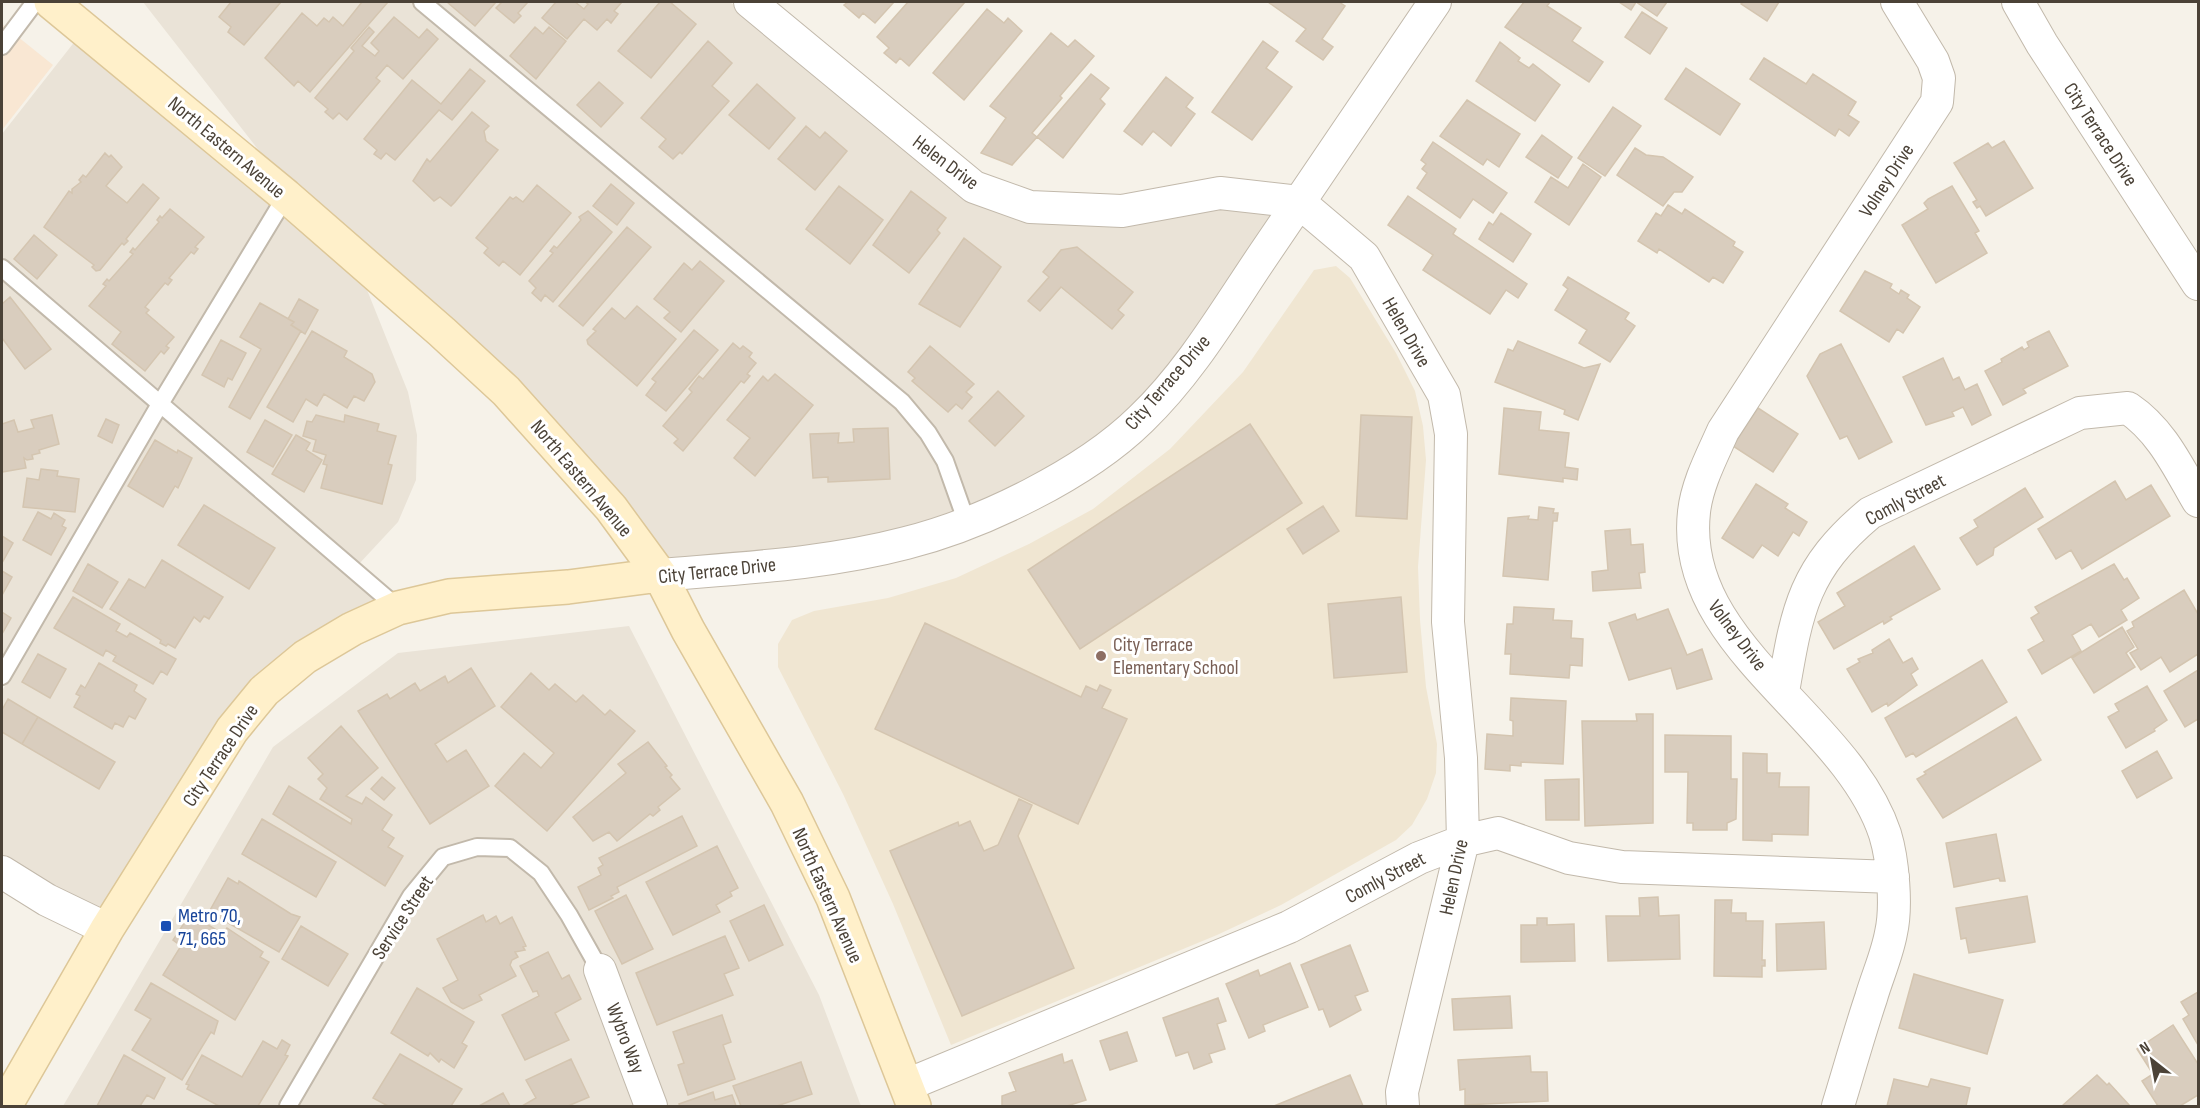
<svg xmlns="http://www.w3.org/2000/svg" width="2200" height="1108" font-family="'Sofia Sans Condensed',sans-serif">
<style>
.residential{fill:#eae3d7}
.commercial{fill:#f9e7d3}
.education{fill:#f0e6d2}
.building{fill:#d9cdbe;stroke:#d4c5b0;stroke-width:1.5}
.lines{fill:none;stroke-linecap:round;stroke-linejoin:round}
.service-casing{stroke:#c2b9ab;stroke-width:20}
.minor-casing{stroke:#c2b9ab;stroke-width:34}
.secondary-casing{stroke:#ddc798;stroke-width:36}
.service{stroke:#fff;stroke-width:16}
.minor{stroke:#fff;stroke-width:32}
.secondary{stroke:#fff0ca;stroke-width:33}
.education-dot{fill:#8d6e63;stroke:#fff;stroke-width:2}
.transit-dot{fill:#1a4fb4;stroke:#fff;stroke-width:2}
.labels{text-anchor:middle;stroke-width:6;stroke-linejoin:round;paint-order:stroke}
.street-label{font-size:20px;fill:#4b4237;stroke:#fff}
.education-label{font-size:20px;fill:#785e54;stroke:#fff;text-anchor:start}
.transit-label{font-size:20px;fill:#164399;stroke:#fff;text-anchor:start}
</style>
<rect width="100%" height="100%" fill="#f6f2e9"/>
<path class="residential" d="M143 2H414L897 407 926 438 960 517 903 538 665 568 289 189Z
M435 2H730L914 156 971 194 1215 197 1287 209 1190 351 1080 456 973 513 949 454 935 427 905 394Z
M83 31 277 197 160 394 2 260V134Z
M288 206 359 270 408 392 417 435 416 480 398 522 358 565 169 403Z
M2 275 153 404 2 668Z
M163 414 385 604 293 656 105 920 2 861V691Z
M629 626 819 995 861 1106H63L273 747 398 653Z"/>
<path class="commercial" d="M2 24 53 65 2 130Z"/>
<path class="education" d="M1336 266 1350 278 1396 353 1415 391 1423 426 1426 460 1418 567 1420 620 1426 687 1437 744 1436 773 1427 799 1412 825 1396 840 1281 905 1217 935 951 1045 893 904 843 794 778 667V644L792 620 814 611 888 598 956 578 1029 544 1093 509 1170 449 1243 372 1314 270Z"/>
<path class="building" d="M231 2H281L244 45 228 32 231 27 219 17Z
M362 2H388L310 92 298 81 294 86 265 58 302 13 317 26 324 18 329 22 333 17 343 26Z
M447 2H496L475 26Z
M502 2H528L518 13 521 16 514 23 496 8Z
M556 2H575L584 9 588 4 585 2H622L614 11 618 14 611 23 607 19 597 30 584 19 567 39 542 18Z
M660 2H670L696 24 651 78 618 51Z
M848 2H894L875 23 863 13 859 18 844 5Z
M908 2H965L909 66 900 58 896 63 884 53 889 48 877 37Z
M1268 2H1339L1345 6 1322 39 1333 47 1323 60 1296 41 1306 29Z
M1524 2H1550L1547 6 1581 28 1572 41 1603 62 1589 82 1505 27Z
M1619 2H1667L1657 16 1636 2 1631 10Z
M1743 2H1779L1767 21 1741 4Z
M987 9 1004 23 1008 18 1022 31 964 100 933 73Z
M1642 12 1667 28 1650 54 1625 37Z
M394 17 419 38 427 29 438 39 403 79 387 65 376 78 380 81 347 120 339 113 333 119 325 112 328 109 315 98 354 51 351 48 369 27 374 32 362 46 375 56 379 51 371 43Z
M535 27 543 34 549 27 566 41 536 79 510 56Z
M1051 33 1068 47 1075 40 1094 56 1060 96 1062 98 1032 133 1037 137 1012 165 981 153 1006 118 990 106Z
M708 41 732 63 712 86 729 101 682 154 680 152 673 159 659 147 666 139 641 118Z
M1263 41 1278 52 1266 68 1292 87 1252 140 1212 112Z
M1500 42 1520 58 1518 61 1529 68 1533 64 1560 85 1535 121 1476 81Z
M1764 58 1806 84 1813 74 1856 102 1848 115 1859 122 1849 136 1839 129 1835 136 1750 79Z
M1686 68 1740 104 1720 135 1665 99Z
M470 69 485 81 452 120 439 110 395 160 386 153 381 159 374 154 377 150 364 139 412 80 441 104Z
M1091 74 1109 88 1100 99 1105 104 1063 158 1037 137Z
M1166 77 1193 98 1186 107 1195 114 1171 146 1153 131 1142 145 1124 131Z
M599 82 623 103 601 127 577 105Z
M757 84 795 118 769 149 729 115Z
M1467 100 1520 134 1499 167 1487 159 1483 165 1440 136Z
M1613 107 1641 126 1605 176 1578 158Z
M472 112 489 126 484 131 486 141 498 150 455 202 451 206 440 197 434 201 413 181 427 159 430 162Z
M806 126 820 138 825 132 847 151 815 190 778 159Z
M1542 135 1572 157 1558 178 1526 157Z
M2004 141 2033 188 1986 216 1980 206 1977 208 1973 202 1977 200 1954 163 1988 143 1992 148Z
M1433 142 1507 193 1493 213 1473 199 1460 218 1417 188 1427 173 1422 169 1426 164 1421 160Z
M1635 148 1646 155 1663 157 1693 177 1682 192H1674L1663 206 1617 175Z
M105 153 109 157 111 155 122 167 106 186 127 203 143 184 159 198 126 239 128 241 124 245 122 243 100 270 96 271 92 267 94 265 44 227 69 191 72 193V189L81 182 79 180 83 175 86 177Z
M1583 164 1601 177 1569 225 1535 202 1551 177 1568 188Z
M611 184 634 203 617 225 593 206Z
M537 185 571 213 520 275 503 261 499 266 484 253 488 248 476 238 510 197 513 199 516 197 523 202Z
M839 186 883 220 850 264 806 229Z
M1952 186 1979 231 1975 233 1987 253 1936 283 1902 225 1928 209 1924 203 1928 199Z
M911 191 946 218 937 230 940 233 909 273 873 245Z
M1408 196 1456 229 1453 234 1527 284 1518 298 1506 290 1490 314 1423 270 1433 255 1388 225Z
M1668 205 1682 214 1685 209 1735 242 1733 246 1743 252 1723 283 1713 277 1709 282 1659 249 1657 253 1638 241 1656 213 1661 216Z
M170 209 204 237 195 247 198 249 194 254 191 252 169 278 172 280 168 285 165 283 145 307 149 310 146 313 174 337 166 346 169 348 164 354 161 351 145 371 112 344 121 332 89 306 106 286 103 284 107 279 109 281 133 254 130 252 133 248 135 250 159 222 157 220 160 216 162 218Z
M588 211 612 232 553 302 545 295 541 301 532 293 536 288 529 281 553 253 550 251 554 246 557 248 581 220 579 217Z
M1501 213 1531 234 1513 262 1479 239 1489 222 1493 225Z
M627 227 651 247 583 326 559 306Z
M34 235 57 255 37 279 14 259Z
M964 238 1001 267 960 327 919 304Z
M1077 247 1133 292 1118 310 1124 315 1112 329 1061 287 1040 311 1028 301 1049 277 1043 272 1061 250Z
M700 261 724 281 681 332 664 318 670 312 654 299 684 263 692 270Z
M1865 271 1892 284 1890 288 1899 294 1901 290 1909 295 1907 298 1920 307 1903 333 1897 329 1889 342 1840 311Z
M1568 277 1629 313 1625 319 1635 326 1610 362 1579 343 1587 330 1555 310 1568 289 1563 285Z
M10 297 51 349 25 369 2 338V304Z
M299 299 318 310 305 334 291 325 294 322 288 319Z
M260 303 294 322 291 325 301 331 250 419 229 407 261 349 240 337Z
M637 306 676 339 637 386 588 344 587 340 596 331 593 329 612 308 625 319Z
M694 330 718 350 666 411 646 395 656 382 652 379Z
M312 331 347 351 344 357 372 374 375 382 364 401 354 396 347 408 324 394 317 406 306 399 293 422 267 407Z
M2049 331 2068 366 2023 389 2026 393 2003 405 1985 371 2002 362 2001 359 2022 347 2024 350 2029 347 2027 342Z
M221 340 246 353 232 380 228 378 224 387 202 375Z
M1518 341 1584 368 1600 364 1578 420 1564 414 1565 410 1495 382 1508 349 1513 351Z
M733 343 740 349 743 346 752 353 749 357 756 363 747 374 750 376 744 383 741 381 683 451 674 443 678 439 663 426 692 392 689 389 699 376 703 379Z
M1841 344 1892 442 1859 459 1847 436 1840 439 1807 376 1820 354Z
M930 346 974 384 966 392 972 397 962 409 956 404 948 412 912 381 915 378 908 372Z
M1943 358 1953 380 1959 377 1965 390 1977 384 1991 415 1972 425 1963 407 1952 412 1954 416 1926 425 1903 377Z
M775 374 813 405 755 476 734 458 750 438 727 420 763 376 768 381Z
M998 391 1024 416 995 446 969 421Z
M1504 408 1541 412 1539 430 1569 433 1565 467 1578 469 1577 480 1563 478V482L1499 474Z
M1758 408 1798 434 1773 472 1733 446Z
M52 415 59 444 39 450 40 453 32 455 33 459 27 460 24 458 26 468 2 472V424L14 420 18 432 34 428 31 420Z
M316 415 344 422 345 415 379 424 377 431 396 436 388 464 392 465 382 504 321 488 327 465 323 464 326 455 313 451 316 440 303 436 307 421 312 422Z
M1361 415 1412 417 1407 519 1356 516Z
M106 419 119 425 112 443 98 436Z
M265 420 292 435 273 467 247 452Z
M1250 424 1302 503 1080 649 1028 570Z
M888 428 890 479 828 482V477L813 478 810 434 839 433 838 443 854 442 853 429Z
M296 435 310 443 306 450 322 460 304 492 272 474Z
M155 440 177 453 178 450 192 458 178 488 175 486 163 507 128 486Z
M41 469 58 471 57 476 79 479 75 512 23 507 27 478 39 480Z
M2115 481 2126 500 2151 485 2170 516 2082 569 2071 550 2056 559 2038 529Z
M1756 484 1788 504 1785 508 1807 522 1799 536 1793 532 1778 556 1762 545 1753 558 1722 538Z
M2025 488 2043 517 1994 548 1993 555 1977 565 1960 538 1978 527 1974 520Z
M204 505 275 548 249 589 178 545Z
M1323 506 1339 531 1303 554 1287 529Z
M1539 507 1554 509 1553 513H1558L1557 521H1553L1548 580 1503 576 1508 518 1529 516 1528 519 1538 520Z
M38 512 51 519 54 513 65 520 62 526 66 528 51 555 23 540Z
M1630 529 1631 545 1643 544 1645 572 1639 573 1641 588 1593 591 1592 572 1608 570 1605 531Z
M2 536 13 543 2 563Z
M1914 546 1940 589 1890 617 1892 619 1884 624 1883 621 1834 649 1818 622 1845 606 1837 593Z
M162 560 223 597 209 619 204 616 200 622 194 617 175 648 168 644 166 646 160 643 161 640 110 609 129 579 145 588Z
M88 564 118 582 102 608 73 591Z
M2114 564 2124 580 2127 578 2139 598 2121 610 2127 620 2099 637 2091 624 2072 635 2081 651 2042 674 2028 650 2044 641 2031 618 2039 613 2035 607Z
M2 571 12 577 2 595Z
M2184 590 2198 614V654L2170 672 2161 657 2141 670 2130 653 2138 649 2127 631 2134 627 2132 622Z
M73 597 120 624 116 631 127 637 130 633 176 659 167 675 161 671 153 684 113 661 116 656 106 650 103 656 54 628Z
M1401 597 1407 672 1334 678 1328 604Z
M1514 607 1554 609 1553 620 1572 621 1571 638 1583 639 1582 666 1570 665 1569 678 1510 674 1511 654H1505L1507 624H1513Z
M1668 609 1687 655 1702 649 1712 679 1677 689 1671 668 1629 680 1609 623 1635 614 1637 620Z
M2 612 11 618 2 634Z
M925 623 1081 697 1086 686 1097 691 1100 685 1111 690 1102 708 1127 719 1078 824 875 729Z
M2122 627 2134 647 2126 653 2135 667 2094 693 2072 658Z
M1889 639 1903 663 1912 658 1918 669 1911 674 1917 685 1888 706 1887 703 1872 712 1847 669 1860 662 1858 659 1873 653 1872 650Z
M38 654 66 669 50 698 22 682Z
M1982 660 2007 702 1916 757 1913 753 1906 757 1885 718Z
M99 663 137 685 134 691 146 699 135 719 129 716 123 727 115 723 112 729 74 707 80 696 76 694 81 685 85 688Z
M471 668 495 706 435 744 447 762 466 750 489 786 430 824 358 711 387 694 390 699 415 683 420 691 445 676 448 683Z
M2198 670V719L2185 727 2164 691Z
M531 673 549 690 555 684 576 702 583 695 605 715 610 710 635 731 547 831 495 786 524 753 541 768 554 753 501 707Z
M2147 686 2167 720 2154 729 2155 731 2126 748 2108 717 2119 711 2115 704Z
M1511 698 1566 701 1563 764 1521 762V766L1510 765V771L1485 769 1487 734 1513 736V721L1510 720Z
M8 699 38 717 22 744 2 732V710Z
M1636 714H1653V823L1585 826 1582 721H1637Z
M38 717 115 762 99 789 22 744Z
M2016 717 2041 760 1943 818 1917 779 1926 774 1924 772Z
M341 726 378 768 346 796 362 804 366 797 392 815 382 830 394 838 388 847 403 856 385 886 273 814 289 786 351 824 352 819 320 799 327 788 318 779 323 774 308 758Z
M1665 735 1731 736V779H1737L1736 819 1727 823V830H1693V823H1687L1688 772H1665Z
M648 742 667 766 665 767 672 775 670 777 680 789 658 807 660 810 653 816 650 814 617 841 609 832 593 841 573 817 626 773 618 764Z
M2157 751 2172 778 2137 798 2122 771Z
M1743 753 1767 754V773H1780L1779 787H1809L1808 835 1772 834V841L1743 840Z
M382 777 395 788 384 800 371 789Z
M1579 779V820H1546L1545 780Z
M1019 799 1032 805 1018 836 1074 968 962 1016 890 851 958 822 959 826 970 821 984 851 998 845Z
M682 816 697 846 617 887 619 892 611 896 613 898 589 910 578 887 601 875 598 868 603 865 599 858Z
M262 819 336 862 316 897 242 854Z
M1996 834 2005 881H2000L1999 878 1954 887 1946 843Z
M717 846 738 888 730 892 732 896 716 905 720 912 673 935 646 882Z
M228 878 238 884 239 881 291 914 300 917 279 952 209 912Z
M626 895 653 949 622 964 595 911Z
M2027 896 2035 942 1969 953 1966 938 1961 939 1956 908Z
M1658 897 1659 916 1679 915 1680 959 1608 961 1606 916H1640L1639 898Z
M1715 900H1732L1731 913H1746V921H1763L1762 960H1765V966H1762V977L1714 976Z
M764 905 783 945 749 961 730 921Z
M190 914 223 934 227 928 263 952 260 957 269 962 235 1020 163 975 181 946 173 940Z
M483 915 486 922 496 916 500 924 512 917 526 946 523 947 525 950 515 952 518 957 512 960 510 965 516 976 479 995 482 1000 463 1009 451 1002 443 988 458 980 437 939Z
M1537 918H1547V925L1574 924 1575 961 1521 962V925H1537Z
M1824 922 1826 969 1777 971 1776 924Z
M301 926 348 954 328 986 282 959Z
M725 936 739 968 724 974 733 995 657 1025 636 973Z
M1350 945 1368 991 1355 996 1361 1010 1330 1027 1323 1009 1319 1010 1301 965Z
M548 952 562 979 569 975 581 999 555 1013 569 1040 525 1060 502 1015 539 996 537 991 533 992 520 966Z
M1290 963 1308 1007 1263 1025 1265 1031 1249 1038 1226 984 1258 970 1260 976Z
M1914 974 2003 1000 1987 1054 1899 1028Z
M151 983 218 1021 214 1034 211 1032 182 1080 132 1050 151 1019 135 1010Z
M417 988 474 1022 462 1043 467 1046 454 1068 441 1059 439 1062 430 1053 428 1056 391 1033Z
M2198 992V1045L2183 1019 2189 1015 2181 1002Z
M1510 996 1512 1028 1454 1030 1452 999Z
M1218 998 1226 1021 1217 1024 1225 1049 1209 1054 1212 1062 1194 1069 1188 1052 1176 1056 1163 1018Z
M722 1015 731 1042 723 1045 735 1079 688 1095 678 1065 684 1063 673 1032Z
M2173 1025 2198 1064V1095L2180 1106H2158L2142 1081 2153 1074 2137 1049Z
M1127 1032 1137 1061 1110 1070 1100 1041Z
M282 1040 290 1045 285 1055 288 1056 258 1106H219L187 1089 189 1085 186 1084 202 1055 242 1077 263 1041 277 1049Z
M400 1054 462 1089 451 1106H388L373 1098Z
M1062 1054 1064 1063 1072 1060 1086 1100 1067 1106H1002V1096L1016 1091 1009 1073Z
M124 1055 165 1078 154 1099 147 1095 140 1106H97Z
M1530 1056 1531 1072H1547L1548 1101 1465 1105V1089L1460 1090 1458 1060Z
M571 1059 589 1097 568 1106H522L536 1098 526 1080Z
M801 1062 812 1094 777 1106H741L733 1086Z
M1350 1075 1363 1106H1274Z
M2097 1075 2107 1085 2109 1083 2130 1106H2062Z
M1894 1079 1928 1087 1931 1079 1970 1088 1966 1106H1887Z
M713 1092 715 1100 732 1095 736 1106H680L679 1104Z
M503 1093 510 1106H479Z"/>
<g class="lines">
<defs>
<path id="service" d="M422 2 902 402 928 433 945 461 967 523
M2 46 35 2
M2 268 398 608
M2 676 160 404 286 196
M288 1106 411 896 443 857 477 847 510 848 541 873 569 915 600 970"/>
<path id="minor" d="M750 2 974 187 1030 207 1122 211 1220 193 1299 202 1364 257 1444 395 1451 434 1448 622 1461 758 1463 841 1402 1092 1403 1106
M2018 2 2042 44 2198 284
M660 575C742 568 826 564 906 543 982 524 1085 474 1141 419 1191 371 1226 310 1264 254 1321 170 1378 86 1435 2
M1783 692C1797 610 1803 569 1870 513L2080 413 2128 408C2162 431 2178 467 2198 501
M2 872 47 900 107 929
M600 970 651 1106
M907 1085 1289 927 1419 858 1463 841 1498 833 1569 858 1622 867 1893 877
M1838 1106C1849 1070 1859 1034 1871 998 1877 977 1887 955 1891 933 1897 907 1893 860 1885 834 1846 716 1679 646 1694 512 1697 484 1712 456 1723 431L1937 102 1939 78 1933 61 1897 2"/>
<path id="secondary" d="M51 2 286 196 442 332 506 391 611 508 660 575 688 630 787 803 833 898 914 1106
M5 1106 107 929 232 730 264 691 305 657 352 629 398 608 449 596 568 587 660 575"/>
</defs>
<use href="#service" class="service-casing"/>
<use href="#minor" class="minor-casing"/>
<use href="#secondary" class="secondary-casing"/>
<use href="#service" class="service"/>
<use href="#minor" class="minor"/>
<use href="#secondary" class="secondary"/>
</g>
<circle class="education-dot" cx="1101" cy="656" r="6"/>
<rect class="transit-dot" x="160" y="920" width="12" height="12" rx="3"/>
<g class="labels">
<g class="street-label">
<text transform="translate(2101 134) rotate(57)" y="7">City Terrace Drive</text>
<text transform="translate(227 147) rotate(40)" y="7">North Eastern Avenue</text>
<text transform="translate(946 162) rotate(37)" y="7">Helen Drive</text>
<text transform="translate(1886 180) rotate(-57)" y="7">Volney Drive</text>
<text transform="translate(1407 332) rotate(60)" y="7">Helen Drive</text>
<text transform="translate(1167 382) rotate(-49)" y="7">City Terrace Drive</text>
<text transform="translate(582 478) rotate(50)" y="7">North Eastern Avenue</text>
<text transform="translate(1905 499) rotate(-28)" y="7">Comly Street</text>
<text transform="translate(717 570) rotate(-6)" y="7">City Terrace Drive</text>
<text transform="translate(1738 635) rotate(53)" y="7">Volney Drive</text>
<text transform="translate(220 755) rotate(-56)" y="7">City Terrace Drive</text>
<text transform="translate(1385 877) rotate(-28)" y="7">Comly Street</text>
<text transform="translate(1453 877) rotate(-78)" y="7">Helen Drive</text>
<text transform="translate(828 895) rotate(66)" y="7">North Eastern Avenue</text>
<text transform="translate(402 917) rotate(-57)" y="7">Service Street</text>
<text transform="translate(626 1038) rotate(69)" y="7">Wybro Way</text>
</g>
<g class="education-label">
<text x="1113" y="651">City Terrace<tspan x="1113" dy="23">Elementary School</tspan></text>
</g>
<g class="transit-label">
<text x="178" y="922">Metro 70,<tspan x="178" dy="23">71, 665</tspan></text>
</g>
</g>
<rect width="2200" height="1108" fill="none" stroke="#4b4237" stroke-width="6"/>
<g transform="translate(2152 1060) rotate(329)" stroke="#ffffff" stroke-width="4.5" paint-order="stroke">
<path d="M0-4.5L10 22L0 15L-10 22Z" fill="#4b4237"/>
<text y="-9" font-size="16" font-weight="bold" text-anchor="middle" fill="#4b4237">N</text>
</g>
</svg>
